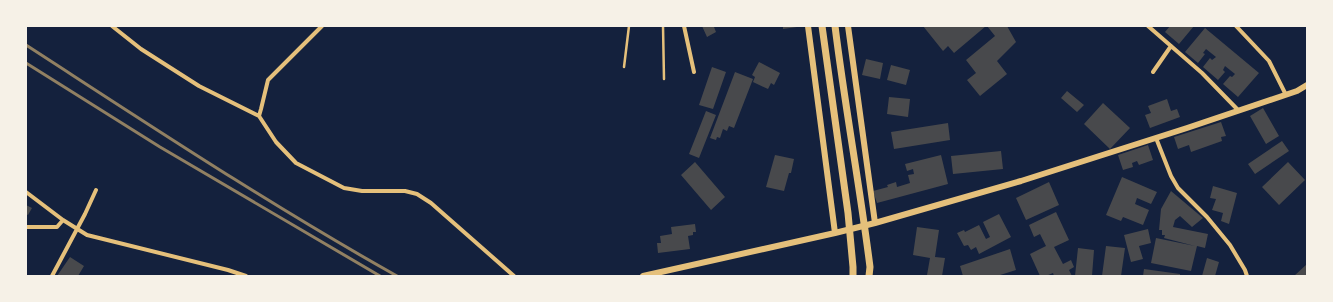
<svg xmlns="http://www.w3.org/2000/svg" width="1333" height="302" font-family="Raleway,sans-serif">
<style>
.building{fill:#48494c}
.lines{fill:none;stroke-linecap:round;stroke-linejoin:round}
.service{stroke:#e5c07b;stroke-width:2.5}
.minor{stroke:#e5c07b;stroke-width:4}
.tertiary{stroke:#e5c07b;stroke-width:6}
.secondary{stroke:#e5c07b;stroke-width:7}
.rail{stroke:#918062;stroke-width:3}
</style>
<rect width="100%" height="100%" fill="#14213d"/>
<path class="building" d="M702 26H716L714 27 716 32 707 37Z
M783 26H797V27L783 29Z
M923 26H986L954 53 948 46 943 51Z
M987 26H1007L1016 42 997 61 1007 74 980 96 967 80 976 73 966 60 995 36Z
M1170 26H1194L1179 44 1165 32Z
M1205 28 1259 73 1238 97 1223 84 1230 76 1232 77 1235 74 1225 66 1223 70 1225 72 1218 80 1203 67 1210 58 1212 60 1216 57 1206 49 1203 53 1205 54 1198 63 1185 52Z
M866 59 883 63 880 79 862 75Z
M759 62 780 73 774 85 771 83 768 89 753 82 755 77 752 75Z
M891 65 910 70 906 85 887 80Z
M712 67 726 72 713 109 699 105Z
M735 72 753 79 734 128 729 126 727 131 723 129 720 138 717 137 716 140 710 138Z
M1067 91 1084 105 1077 112 1061 98Z
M889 97 910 99 908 117 887 114Z
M1167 99 1171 111 1177 109 1180 117 1150 128 1145 115 1151 113 1148 106Z
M1103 103 1130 128 1110 149 1084 124Z
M1263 108 1279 136 1266 144 1250 116Z
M706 111 716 115 699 158 689 154Z
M1221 122 1226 136 1221 137 1222 141 1191 152 1189 145 1178 149 1174 137Z
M948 123 950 140 894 149 891 132Z
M1282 141 1289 151 1255 174 1248 164Z
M1148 145 1153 160 1139 165 1137 161 1132 163 1133 167 1123 170 1118 155Z
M1001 151 1003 169 953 174 951 156Z
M775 155 794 159 791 173H789L784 191 766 187Z
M941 155 948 184 877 203 873 191 888 187 887 185 896 182 897 187 910 183 908 175 914 174 913 169 907 171 905 164Z
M695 162 725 197 711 210 681 175Z
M1288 162 1305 180 1279 205 1262 187Z
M1122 177 1157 192 1151 204 1137 198 1135 204 1149 210 1143 225 1123 217 1121 221 1106 215Z
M1049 182 1059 205 1026 220 1016 198Z
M1213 186 1237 193 1229 224 1221 221 1223 213 1212 210 1216 199 1210 198Z
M1171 191 1203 218 1192 227 1180 216 1175 220 1173 227 1208 234 1205 248 1197 246 1191 271 1151 263 1156 238 1195 246 1164 238 1165 235H1162V230H1159L1161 209Z
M26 205 32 208 28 215 26 214Z
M1056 212 1069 240 1054 247 1063 264 1071 260 1074 267 1069 270 1072 276H1054L1053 273 1046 276H1040L1030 254 1046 246 1040 234 1034 237 1029 225Z
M999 214 1011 237 979 254 976 247 971 250 968 245 964 246 957 233 964 230 965 232 979 225 986 239 990 237 983 222Z
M695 224 696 232H693V235L688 236 690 249 658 253 657 243H661L660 236 672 234 671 227Z
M917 227 939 230 935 257 945 258 942 276 927 275 930 258 913 255Z
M1148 229 1151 243 1139 246 1143 259 1131 262 1124 235Z
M1106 246 1125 248 1121 276H1102Z
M1078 248 1094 250 1092 276H1075Z
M1010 249 1016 270 997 276H963L960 266Z
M70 257 84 266 78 276H57Z
M1207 258 1219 262 1215 276H1202Z
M1307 264V276H1294Z
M1144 269 1180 274V276H1143Z"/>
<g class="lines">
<path class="service" d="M663 26 664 79
M624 67 629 26"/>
<path class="minor" d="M112 26 141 49 199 86 259 116 276 142 296 163 344 188 362 191H405L417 194 431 203 514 276
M684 26 694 72
M1148 26 1202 73 1239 111
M1236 26 1269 61 1286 95
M1153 72 1171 46
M259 116 261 109 268 80 322 26
M1156 138 1171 176 1178 188 1207 217 1230 245 1245 270 1247 276
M26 192 63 220 87 235 228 270 246 276
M26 227H57L63 220
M52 276 85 214 96 190"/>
<path class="tertiary" d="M808 26 835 233
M848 26 875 223
M643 276 835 233 875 223 1021 181 1187 128 1297 91 1307 85"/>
<path class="secondary" d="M822 26 848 213 853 267V276
M835 26C845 107 860 187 870 267L869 276"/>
<path class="rail" d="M26 45C148 124 270 205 397 276
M26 63 160 147 380 276"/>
</g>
<rect width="1333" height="302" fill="none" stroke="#f6f1e7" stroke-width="54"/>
</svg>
